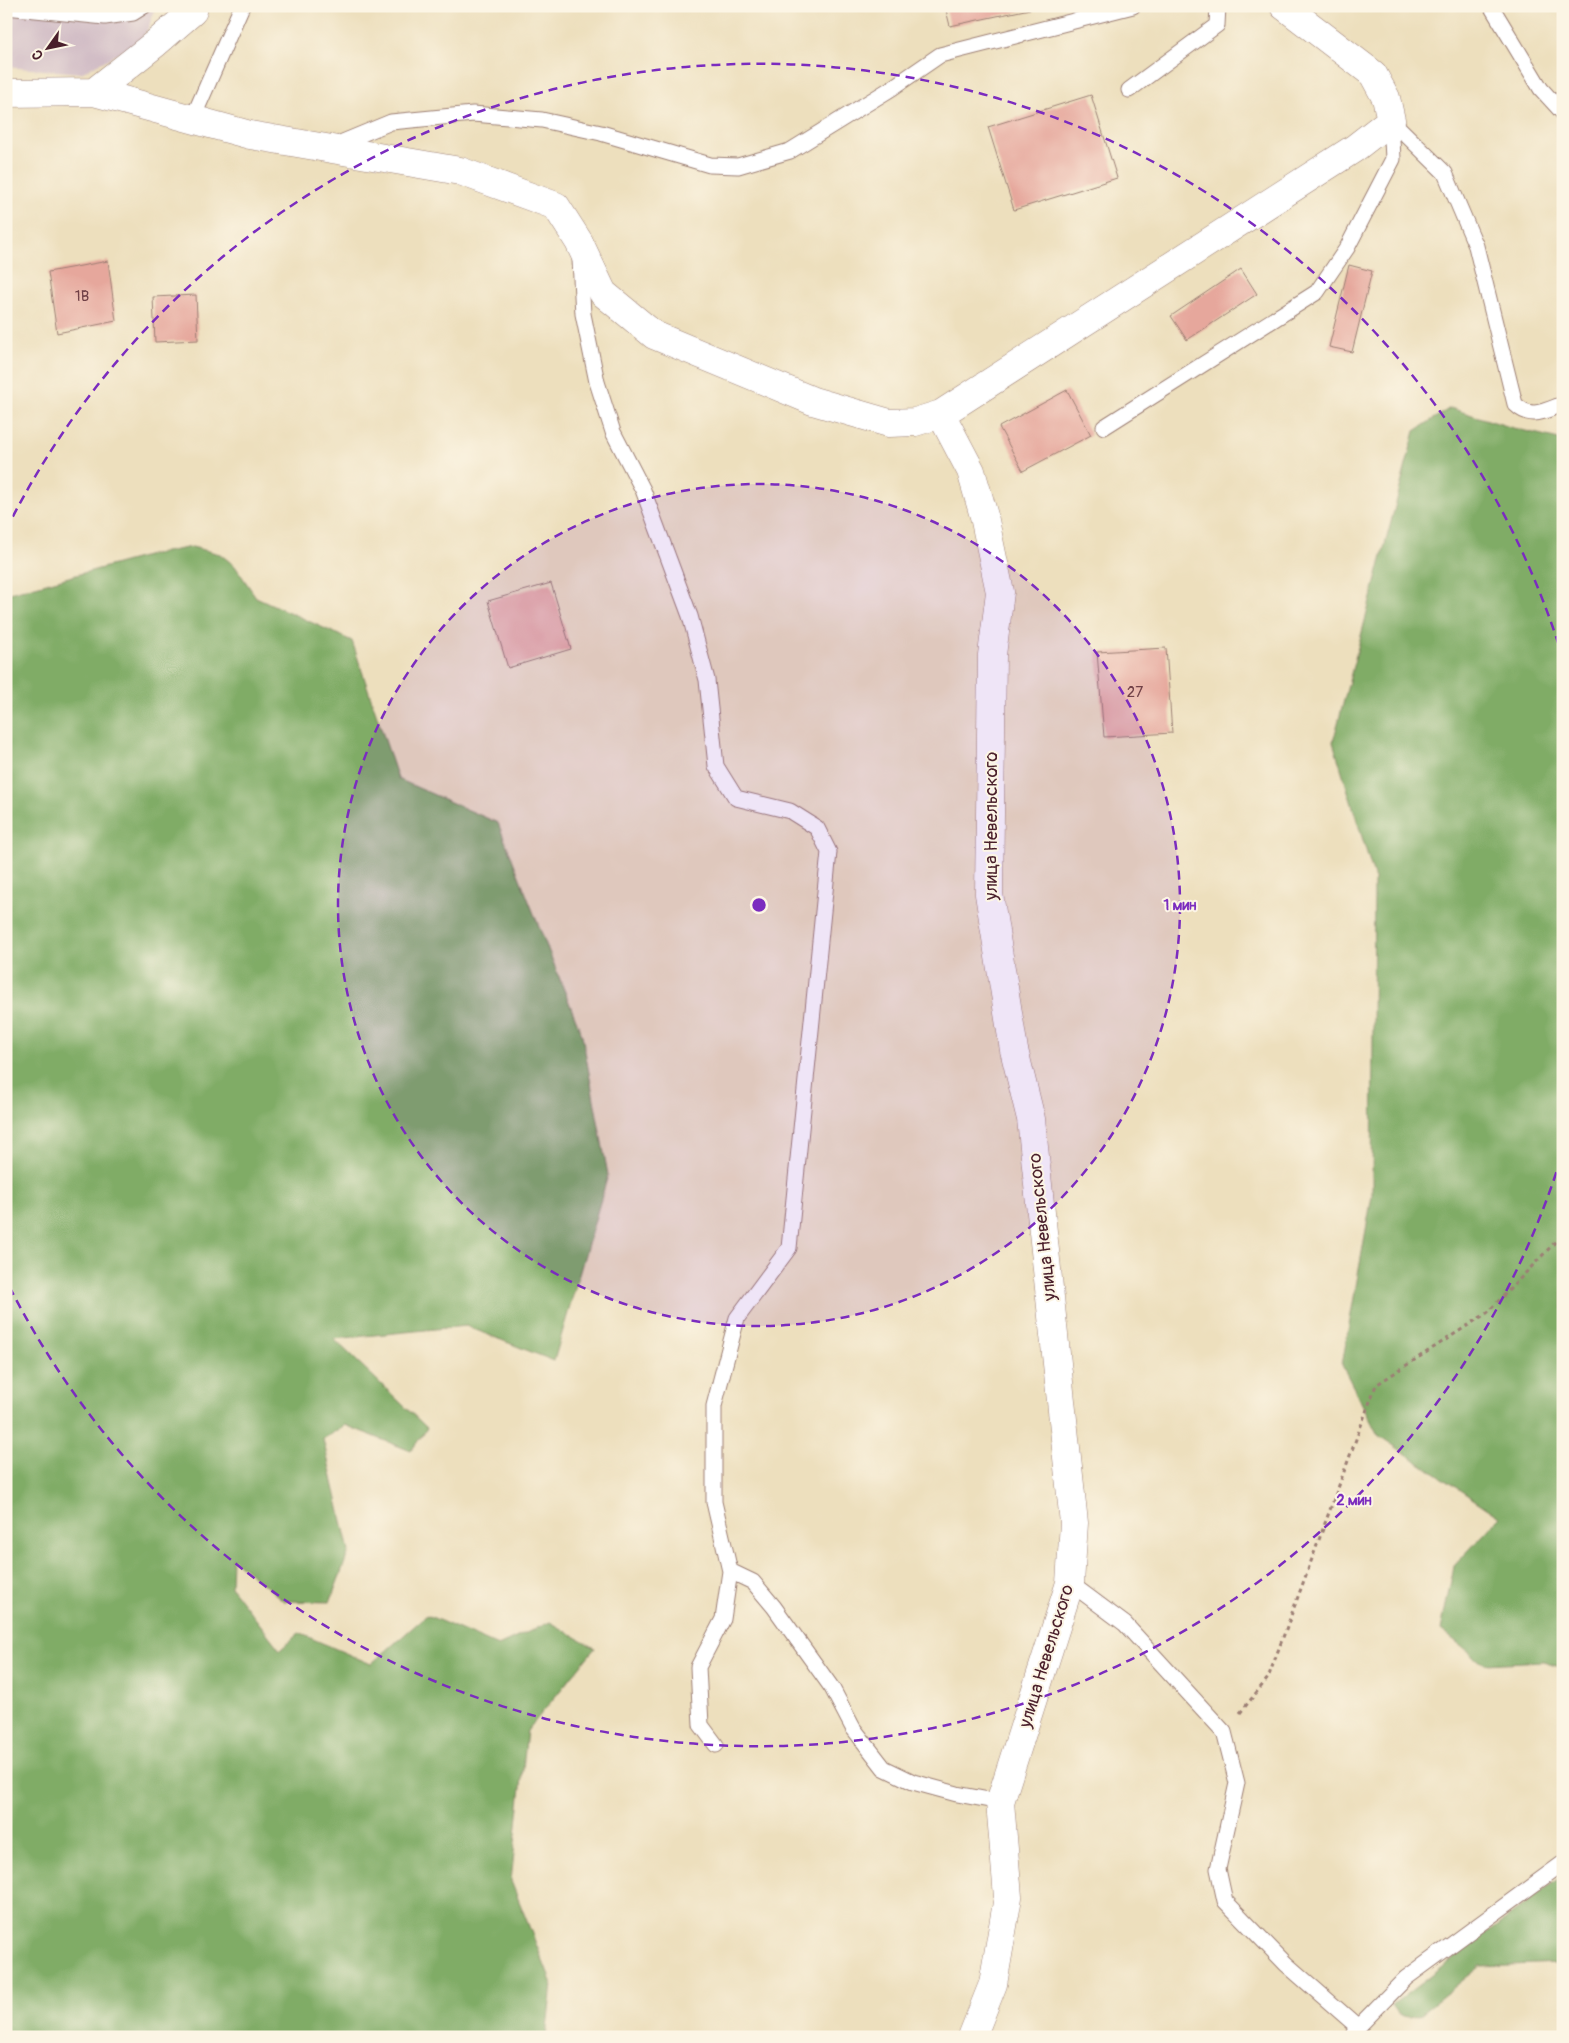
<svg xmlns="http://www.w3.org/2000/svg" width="1569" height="2043" font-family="Pangolin,sans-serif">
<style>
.industrial{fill:#d2bdc6}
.forest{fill:#80ac66;stroke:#656648}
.building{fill:#e6a79c}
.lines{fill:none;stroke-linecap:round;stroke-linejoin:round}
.lane-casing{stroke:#9c7f74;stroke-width:17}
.street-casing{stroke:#9c7f74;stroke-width:29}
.path{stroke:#9c7f74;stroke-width:3;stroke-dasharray:4 4;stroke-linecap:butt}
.lane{stroke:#fff;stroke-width:15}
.street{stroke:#fff;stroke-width:28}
.ring{fill:none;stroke:#7b2cbf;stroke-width:2.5;stroke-dasharray:9 6}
.labels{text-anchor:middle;stroke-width:4;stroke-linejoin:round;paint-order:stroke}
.number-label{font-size:15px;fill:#714147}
.street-label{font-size:18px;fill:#4a1f2b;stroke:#fcf5e5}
.centre{fill:#7b2cbf;stroke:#fcf5e5;stroke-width:2.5}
.ring-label{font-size:15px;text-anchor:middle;font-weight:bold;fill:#7b2cbf;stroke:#fcf5e5;stroke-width:4;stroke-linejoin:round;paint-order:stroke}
</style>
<rect width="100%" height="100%" fill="#fcf5e5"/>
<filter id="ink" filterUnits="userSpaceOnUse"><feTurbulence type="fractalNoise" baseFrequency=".02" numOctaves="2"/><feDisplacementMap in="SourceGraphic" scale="10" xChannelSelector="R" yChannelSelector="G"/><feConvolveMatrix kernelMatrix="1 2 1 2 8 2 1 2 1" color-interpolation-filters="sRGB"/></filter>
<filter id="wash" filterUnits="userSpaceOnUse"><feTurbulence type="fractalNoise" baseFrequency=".0096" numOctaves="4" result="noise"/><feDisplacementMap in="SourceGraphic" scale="20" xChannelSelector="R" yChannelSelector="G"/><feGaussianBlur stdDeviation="1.12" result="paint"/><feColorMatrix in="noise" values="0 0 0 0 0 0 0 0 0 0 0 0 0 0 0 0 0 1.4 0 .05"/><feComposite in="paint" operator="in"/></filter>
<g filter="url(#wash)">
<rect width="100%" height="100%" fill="#eddfbd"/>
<path class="industrial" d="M6 6H155L149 27 139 43 81 73 6 67Z"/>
<path class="forest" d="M1450 408 1513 428 1563 440V1667L1543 1661 1485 1664 1441 1630 1454 1566 1500 1517 1378 1435 1342 1365 1372 1196 1374 876 1333 742 1415 431Z
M192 547 220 554 235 566 256 597 352 641 398 779 498 823 582 1035 608 1175 554 1361 466 1326 334 1339 427 1428 411 1451 345 1425 323 1439 349 1551 330 1602 284 1601 232 1558 231 1587 280 1650 299 1633 371 1664 427 1615 498 1646 550 1622 595 1648 527 1731 511 1881 552 1984 546 2037H6V594L150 555Z
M1563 1875V1963L1481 1966 1420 2014C1407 2019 1399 2018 1392 2006Z"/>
<g id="blocks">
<path class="building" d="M945 6H1039V7L950 26Z
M1091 95 1117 178 1014 210 988 127Z
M108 261 116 321 57 333 48 272Z
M1349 265 1372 271 1352 352 1329 347Z
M1241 269 1257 294 1187 340 1171 316Z
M196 295 198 340 155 342 153 297Z
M1067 390 1091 435 1023 471 999 427Z
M551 583 571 649 508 668 488 601Z
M1166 648 1172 733 1104 737 1097 652Z"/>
</g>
</g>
<g filter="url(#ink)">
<use href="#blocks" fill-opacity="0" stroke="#9c7f74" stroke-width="1"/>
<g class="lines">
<defs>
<path id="lane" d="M1491 6 1541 89 1563 113
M6 7 105 17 133 13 144 6
M1129 90 1217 25 1218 6
M192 120 242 6
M1391 120 1445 173 1476 246 1515 404C1531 420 1544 411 1563 404
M333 146 391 122 473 114 542 120 601 133 710 165 738 166 790 151 892 88 940 55 1133 6
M580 260 583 314 597 382 613 432 643 490 690 616 707 680 716 766 736 798 790 811 817 828 829 852 789 1248 737 1318 714 1406V1502L730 1571 723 1619 698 1667 701 1725 716 1745
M1104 427 1317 292 1347 248 1393 159 1391 120
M730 1571 753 1582 774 1607 832 1688 853 1728 884 1768 913 1782 957 1794 1000 1802
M1070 1583 1125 1624 1224 1732 1237 1783 1218 1869 1225 1901 1286 1964 1358 2027
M1353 2037 1358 2027 1406 1978 1563 1863"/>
<path id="street" d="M94 92 250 135 460 171 556 206 579 242 603 293 654 335 813 401 889 423 915 422 941 414 1355 148 1391 120 1386 98 1373 74 1284 6
M6 93 94 92 156 43 193 11 194 6
M941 414 971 471 984 516 1000 592 992 655 989 894 1014 1050 1031 1119 1074 1523 1070 1583 1000 1802 1008 1897 993 1984 972 2037"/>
</defs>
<use href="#lane" class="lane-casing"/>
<use href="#street" class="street-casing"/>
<path class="path" d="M1240 1713 1268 1678 1376 1385 1487 1313 1563 1234"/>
<use href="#lane" class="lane"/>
<use href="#street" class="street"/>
</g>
</g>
<circle cx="759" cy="905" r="421" fill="#7b2cbf" fill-opacity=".12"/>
<g class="ring">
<circle cx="759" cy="905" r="421"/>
<path d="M1561 1158A841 841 0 0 1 6 1280M6 530A841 841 0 0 1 1561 652"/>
</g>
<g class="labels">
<g class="number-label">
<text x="82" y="301">1В</text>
<text x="1135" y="697">27</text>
</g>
<g class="street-label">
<text transform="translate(991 826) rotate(-90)" y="6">улица Невельского</text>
<text transform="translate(1042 1227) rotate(-96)" y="6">улица Невельского</text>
<text transform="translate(1046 1656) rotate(-73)" y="6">улица Невельского</text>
</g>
</g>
<circle cx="759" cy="905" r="8" class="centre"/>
<g class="ring-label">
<text x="1180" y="910">1 мин</text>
<text x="1354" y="1505">2 мин</text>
</g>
<rect width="1569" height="2043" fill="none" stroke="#fcf5e5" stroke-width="25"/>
<g transform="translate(48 48) rotate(237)" stroke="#fcf5e5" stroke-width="4" paint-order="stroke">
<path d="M0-4L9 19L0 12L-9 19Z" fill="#4a1f2b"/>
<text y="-8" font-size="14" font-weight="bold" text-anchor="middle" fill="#4a1f2b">С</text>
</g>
</svg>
